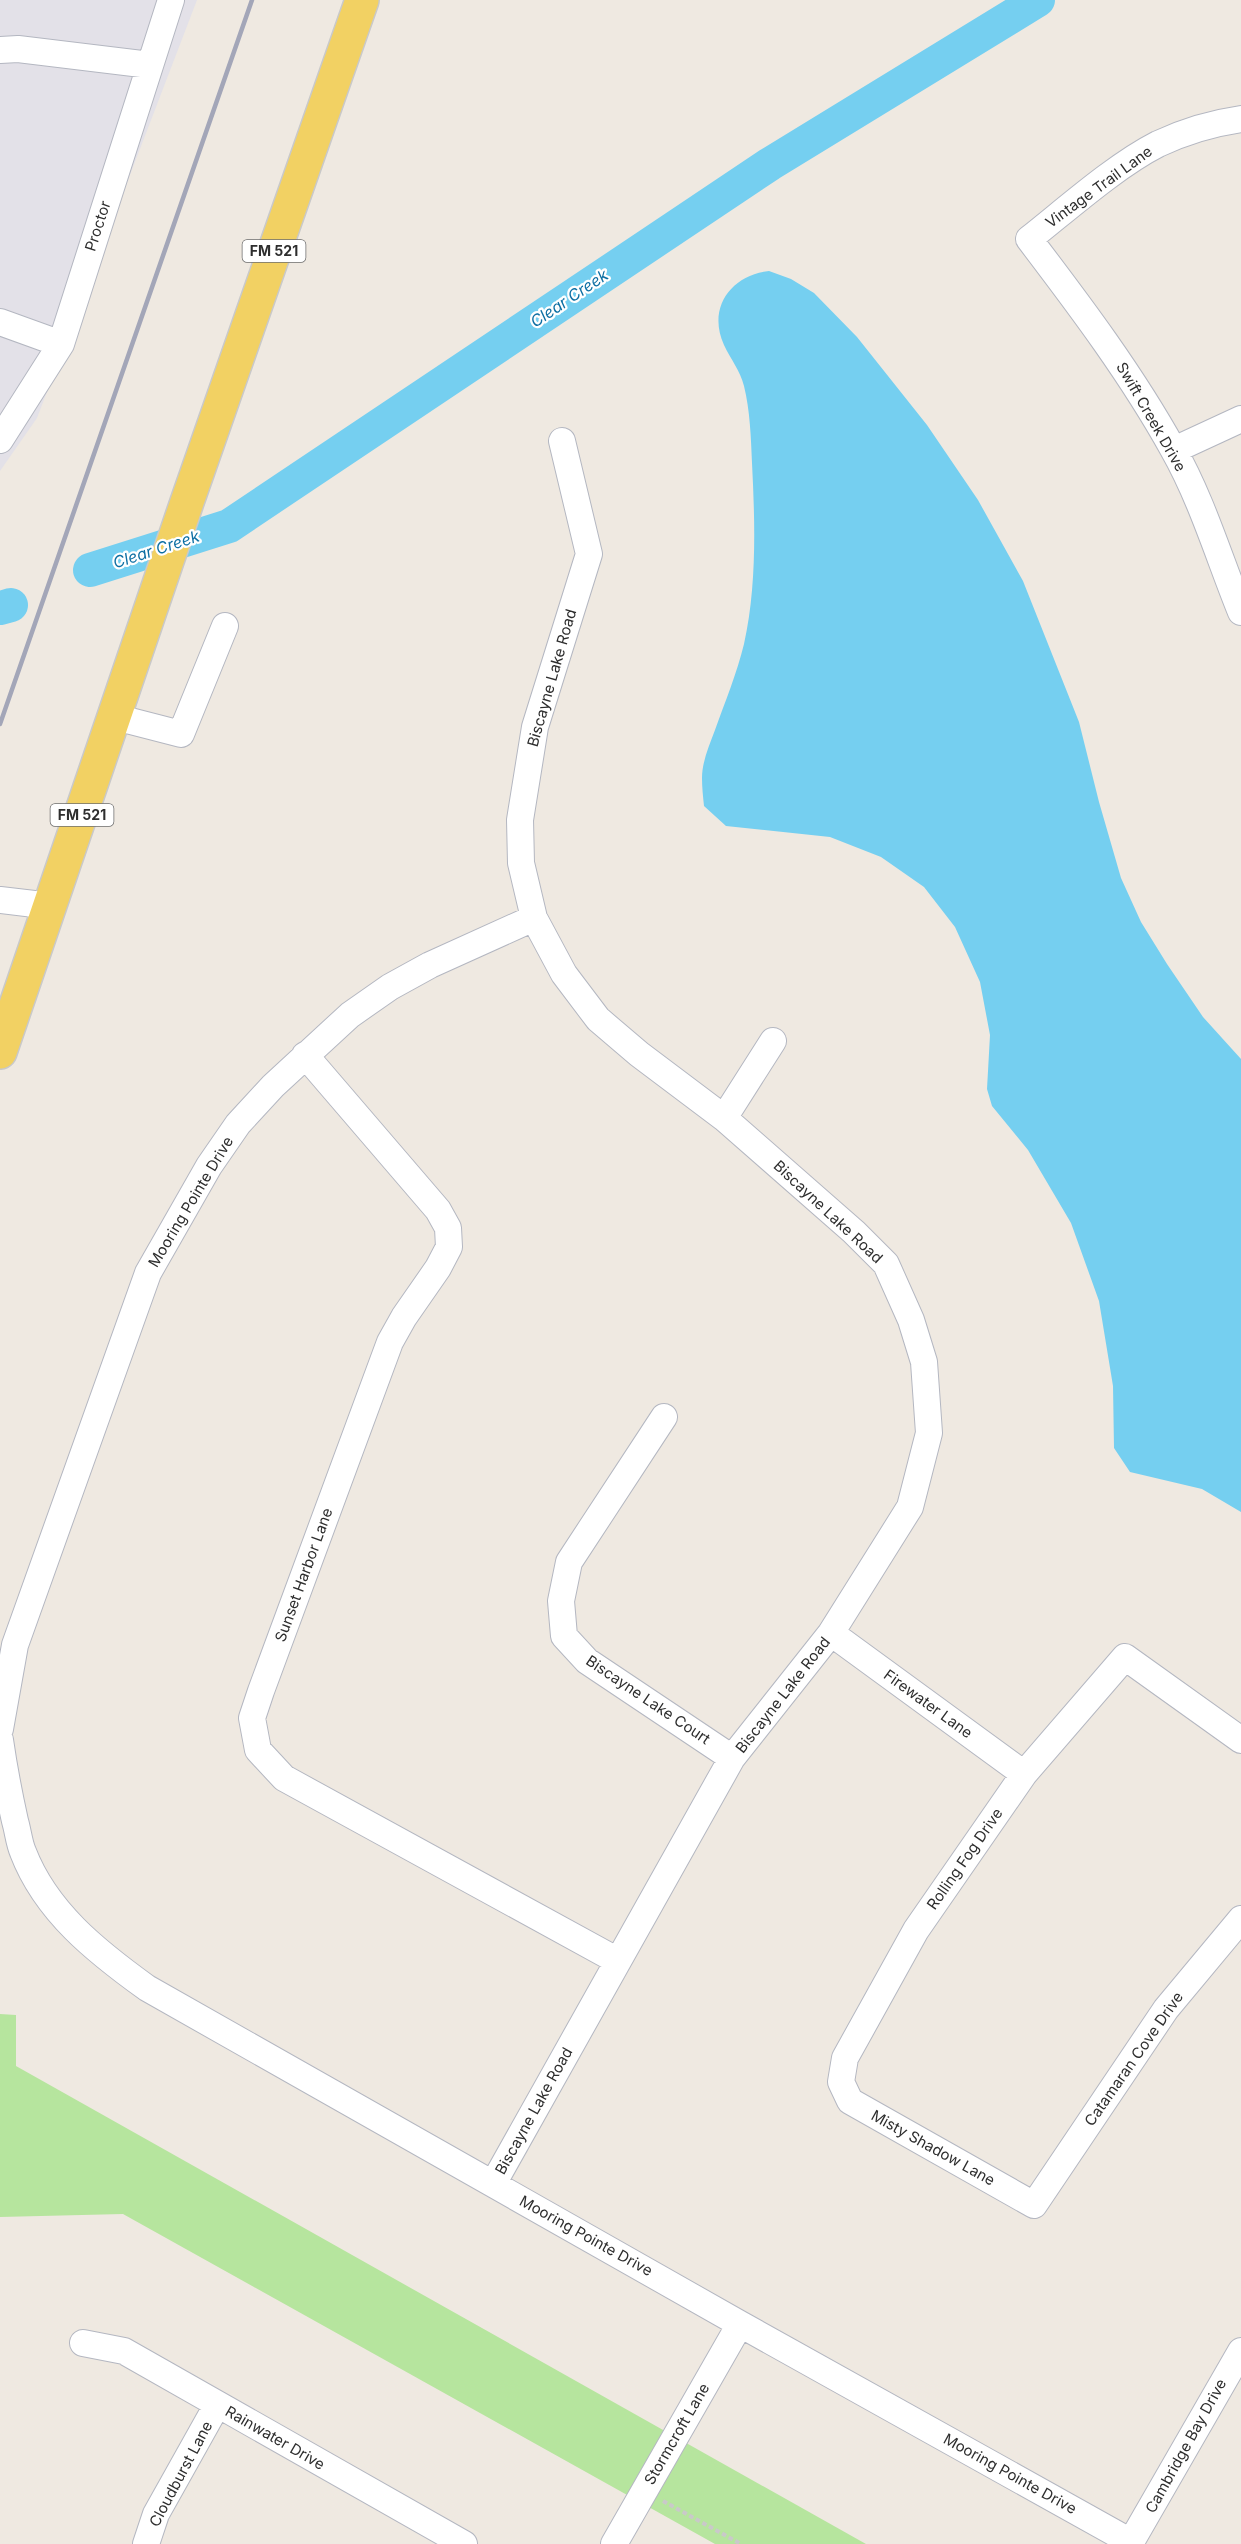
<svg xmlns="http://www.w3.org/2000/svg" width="1241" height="2544" font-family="Inter,sans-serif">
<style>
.industrial{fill:#e3e1e8}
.green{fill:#b6e59e}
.water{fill:#75cff0}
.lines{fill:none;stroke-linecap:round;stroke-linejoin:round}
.river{stroke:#75cff0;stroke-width:34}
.minor-casing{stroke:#b4b7c1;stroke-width:28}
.major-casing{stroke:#c9c9c9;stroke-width:36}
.path{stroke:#c9c9c9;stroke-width:4;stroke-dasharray:4.5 3;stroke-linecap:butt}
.minor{stroke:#fff;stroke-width:26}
.major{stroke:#f2d163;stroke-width:33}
.rail{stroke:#a3a6b8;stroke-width:4.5}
.labels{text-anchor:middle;stroke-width:4.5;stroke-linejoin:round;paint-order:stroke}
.shield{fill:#fff;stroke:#6d6d6d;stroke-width:1.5}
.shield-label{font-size:14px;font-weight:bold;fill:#2e2e2e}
.street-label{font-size:15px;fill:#2e2e2e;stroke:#fff}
.water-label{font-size:16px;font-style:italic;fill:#0d6fa3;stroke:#fff}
</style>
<rect width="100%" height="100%" fill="#efe9e1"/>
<path class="industrial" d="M0 0H197L37 418 0 471Z"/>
<path class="green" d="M0 2014 16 2015V2066L866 2544H715L123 2214 0 2217Z"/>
<path class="water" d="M769 271 791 279 814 293 857 337 927 425 978 500 1023 581 1079 722 1099 802 1121 878 1141 922 1167 964 1203 1017 1241 1059V1512L1202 1489 1130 1472 1114 1448 1113 1386 1099 1301 1071 1223 1028 1150 992 1106 987 1089 990 1035 980 982 955 927 924 887 881 857 830 837 726 826 704 806C703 797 702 787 702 778 702 762 709 746 715 730 725 702 737 673 744 644 757 586 755 522 752 463 751 438 750 410 744 386 740 370 731 360 724 345 707 308 731 275 769 271Z"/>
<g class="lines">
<path class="river" d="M90 570 229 526 770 164 1038 0
M0 608 11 605"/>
<defs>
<path id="minor" d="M0 50 18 49 150 65
M1241 119C1213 123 1183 132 1158 144 1115 166 1067 209 1029 239 1080 306 1132 375 1173 449 1202 500 1219 558 1241 612
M0 322 61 344
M0 440 61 344 171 0
M1174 450 1241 419
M115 717 181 734 225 626
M0 900 51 906
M305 1055 438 1210 448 1228 449 1247 438 1268 404 1317 390 1342 261 1691 252 1718 258 1750 284 1778 618 1961
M724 1118 773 1041
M664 1417 569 1562 561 1601 564 1636 587 1661 732 1758
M831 1633 1024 1774
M0 1729 15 1645 148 1273 209 1166 238 1124 273 1086 350 1015 390 987 430 965 534 918
M0 1740C4 1768 9 1794 15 1821 18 1831 19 1843 23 1852 46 1912 97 1952 147 1988L740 2324 1131 2542 1241 2351
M1241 1740 1125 1657 1024 1774 916 1930 845 2058 841 2082 850 2101 1034 2205 1166 2009 1241 1919
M493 2184 732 1758 831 1633 910 1507 929 1433 924 1362 911 1320 886 1264 854 1232 724 1118 639 1054 598 1019 564 974 534 918 521 863 520 820 535 727 589 554 562 441
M83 2343 124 2351 464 2544
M146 2544 156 2514 217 2405
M614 2544 740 2324"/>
<path id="major" d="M0 1052 187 502 362 0"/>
</defs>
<use href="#minor" class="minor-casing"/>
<use href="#major" class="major-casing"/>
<path class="path" d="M663 2501 741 2544"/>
<use href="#minor" class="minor"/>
<use href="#major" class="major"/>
<path class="rail" d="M0 724 252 0"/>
</g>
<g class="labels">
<g class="shield">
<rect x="242.5" y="240" width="63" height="22" rx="4.5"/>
<rect x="50.5" y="804" width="63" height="22" rx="4.5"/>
</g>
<g class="shield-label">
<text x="274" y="256">FM 521</text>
<text x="82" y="820">FM 521</text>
</g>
<g class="street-label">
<text transform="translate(1099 187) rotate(-36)" y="5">Vintage Trail Lane</text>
<text transform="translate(98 226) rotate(-72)" y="5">Proctor</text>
<text transform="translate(1151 417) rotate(60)" y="5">Swift Creek Drive</text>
<text transform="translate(552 678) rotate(-74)" y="5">Biscayne Lake Road</text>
<text transform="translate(191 1202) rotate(-59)" y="5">Mooring Pointe Drive</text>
<text transform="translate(828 1212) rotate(43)" y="5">Biscayne Lake Road</text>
<text transform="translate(304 1575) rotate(-70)" y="5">Sunset Harbor Lane</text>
<text transform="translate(783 1695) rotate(-52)" y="5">Biscayne Lake Road</text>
<text transform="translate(648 1700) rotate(34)" y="5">Biscayne Lake Court</text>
<text transform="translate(928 1704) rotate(36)" y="5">Firewater Lane</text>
<text transform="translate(965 1859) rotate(-55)" y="5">Rolling Fog Drive</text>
<text transform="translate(1134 2059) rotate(-55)" y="5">Catamaran Cove Drive</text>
<text transform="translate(534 2111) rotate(-61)" y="5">Biscayne Lake Road</text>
<text transform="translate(933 2148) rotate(29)" y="5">Misty Shadow Lane</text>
<text transform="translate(586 2236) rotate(29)" y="5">Mooring Pointe Drive</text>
<text transform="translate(677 2434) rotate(-60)" y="5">Stormcroft Lane</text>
<text transform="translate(275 2438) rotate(30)" y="5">Rainwater Drive</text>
<text transform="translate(1186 2446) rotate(-61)" y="5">Cambridge Bay Drive</text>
<text transform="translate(181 2474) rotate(-62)" y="5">Cloudburst Lane</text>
<text transform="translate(1010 2474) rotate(29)" y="5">Mooring Pointe Drive</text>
</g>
<g class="water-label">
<text transform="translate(569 298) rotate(-34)" y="6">Clear Creek</text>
<text transform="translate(156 549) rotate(-18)" y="6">Clear Creek</text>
</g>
</g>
</svg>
